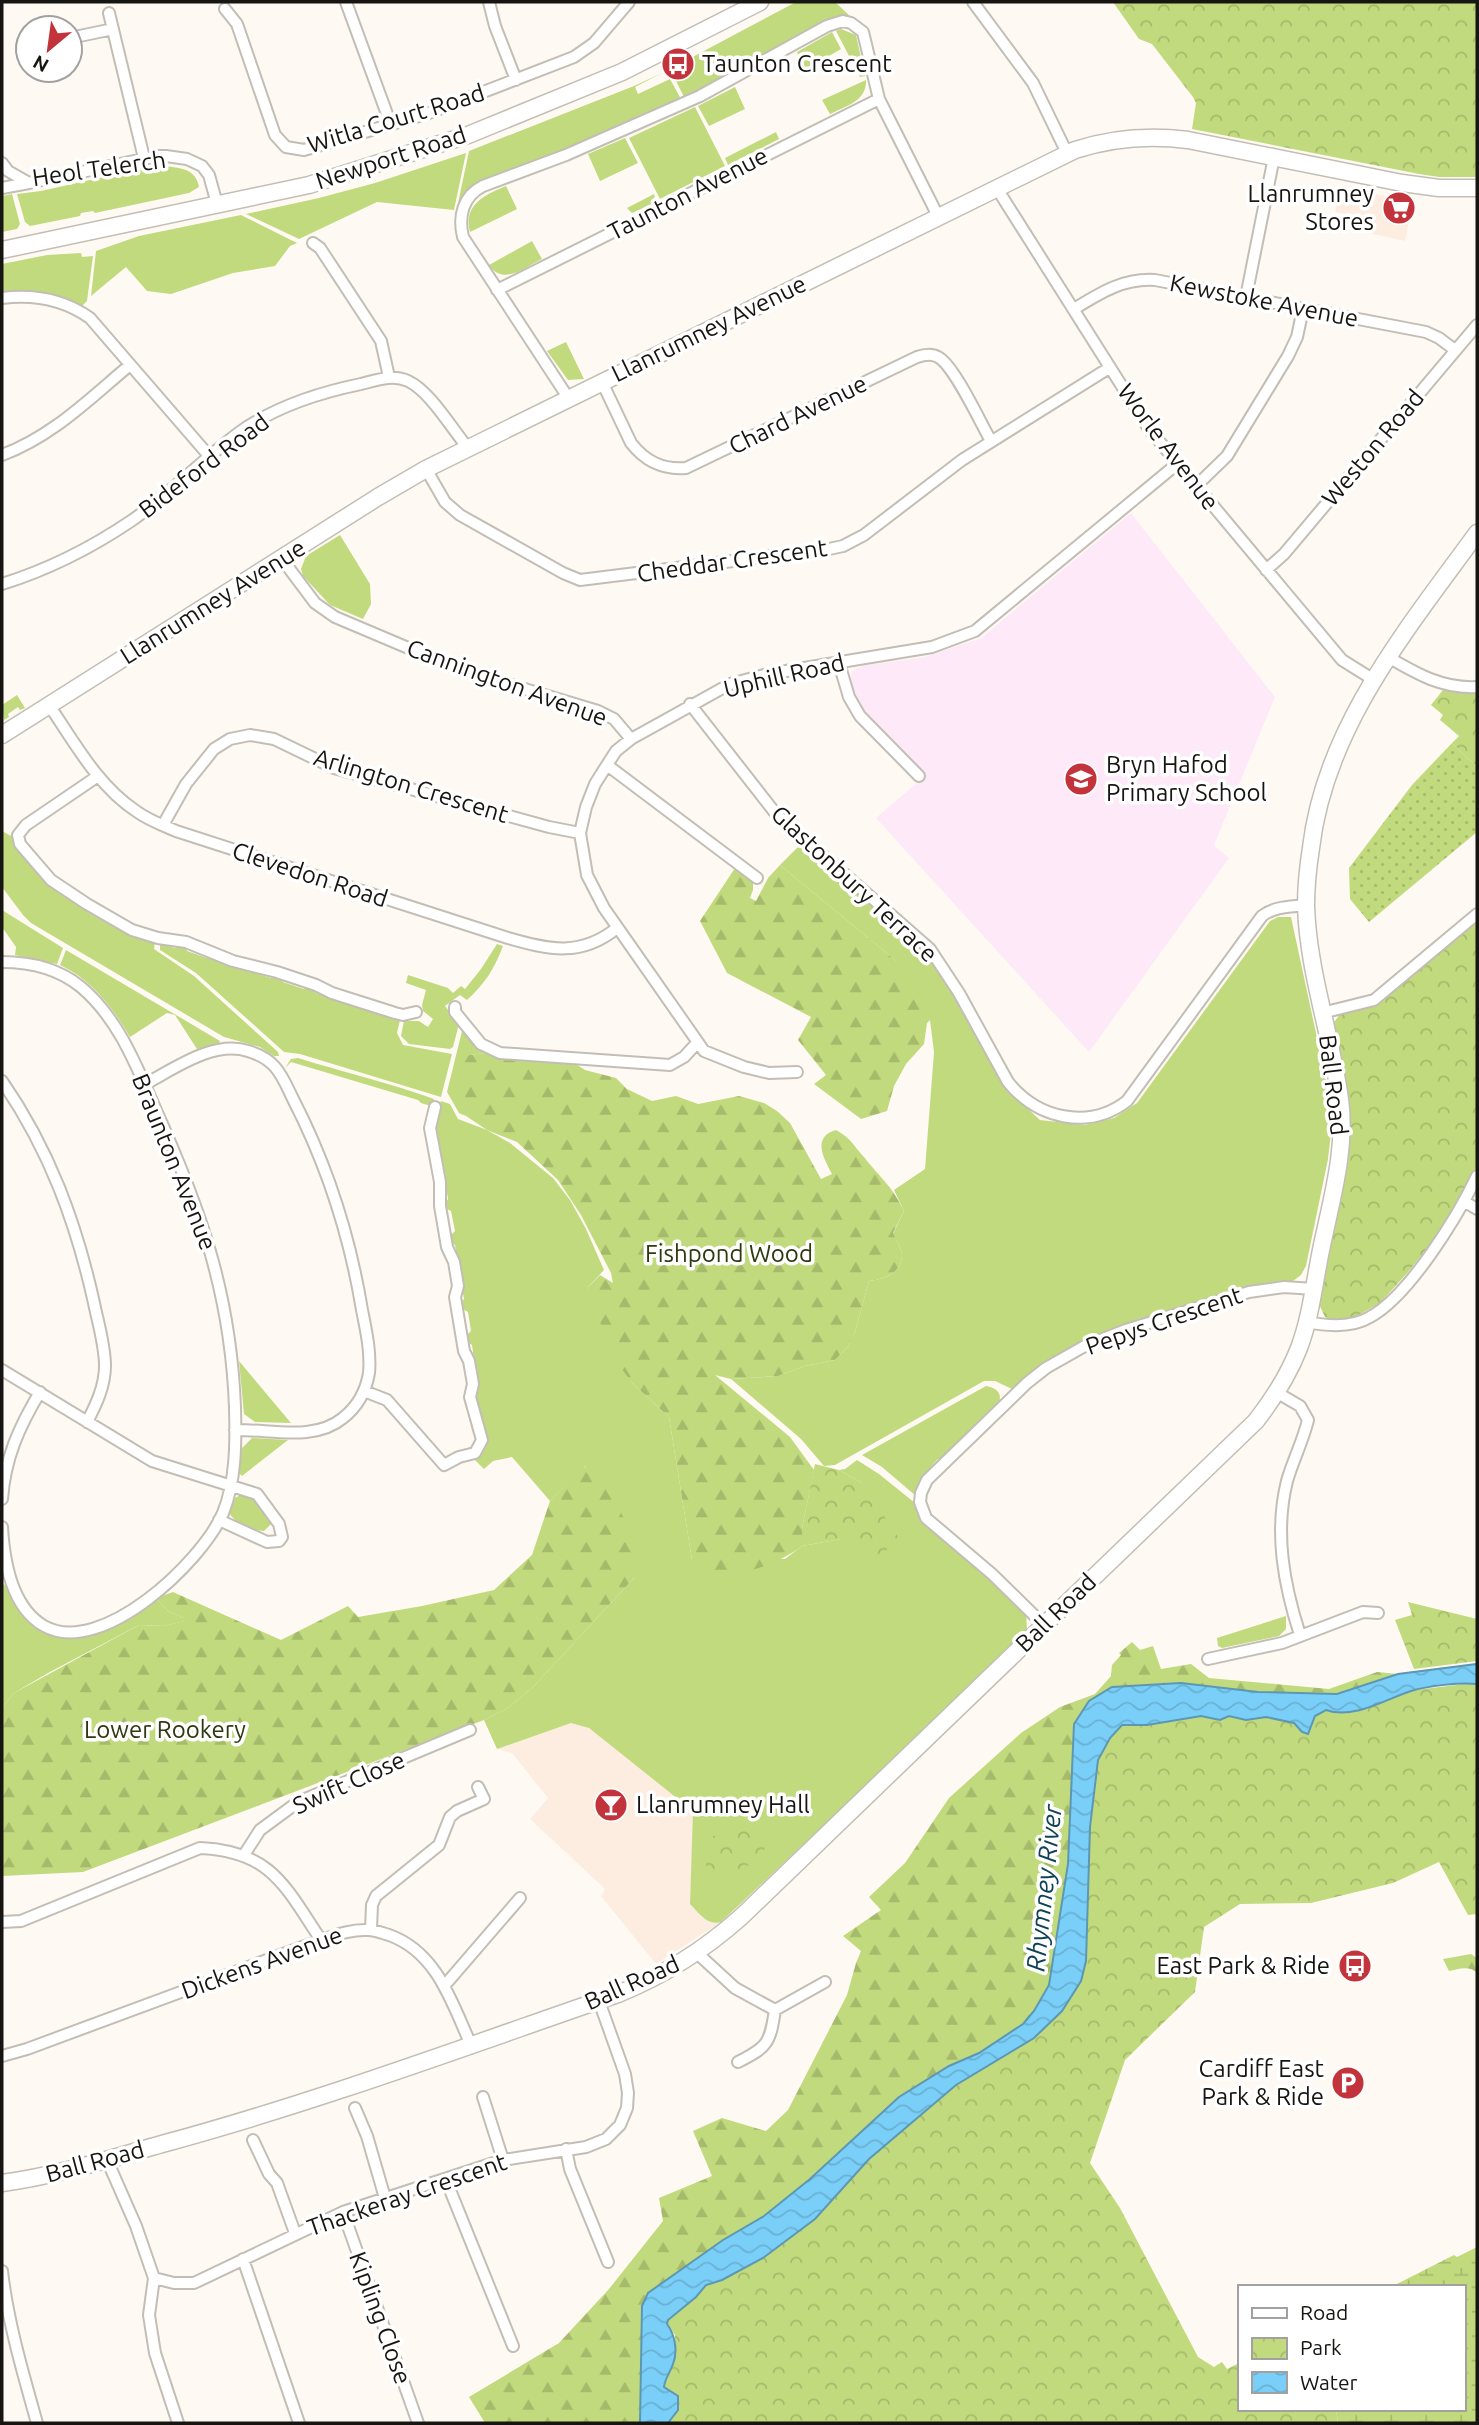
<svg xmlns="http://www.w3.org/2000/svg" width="1479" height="2425" font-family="Ubuntu,sans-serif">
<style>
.commercial{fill:#fdede0}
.education{fill:#fee9f9}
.grass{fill:#c1da7d}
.forest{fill:url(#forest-firs)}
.wetland{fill:url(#wetland-marsh)}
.park{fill:url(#park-crowns)}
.garden{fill:url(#garden-dots)}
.water{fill:url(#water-waves);stroke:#5c97b3;stroke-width:2}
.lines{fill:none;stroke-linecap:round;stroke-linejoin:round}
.street-casing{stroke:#c3beb5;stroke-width:14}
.secondary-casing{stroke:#c3beb5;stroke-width:19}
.street{stroke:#fff;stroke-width:10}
.secondary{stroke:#fff;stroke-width:16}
.labels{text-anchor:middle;stroke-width:7;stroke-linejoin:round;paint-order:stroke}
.poi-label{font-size:24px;fill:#171512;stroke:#fff;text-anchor:start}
.street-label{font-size:24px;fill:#171512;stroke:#fff}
.park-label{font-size:24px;fill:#2f380f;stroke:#fff}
.water-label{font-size:26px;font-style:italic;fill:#104257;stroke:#fff}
</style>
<defs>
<pattern id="forest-firs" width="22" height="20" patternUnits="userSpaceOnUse" patternTransform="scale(1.75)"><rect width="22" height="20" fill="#c1da7d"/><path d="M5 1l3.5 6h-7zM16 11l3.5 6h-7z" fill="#a5ba6b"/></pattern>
<pattern id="wetland-marsh" width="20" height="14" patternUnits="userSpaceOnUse" patternTransform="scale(1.75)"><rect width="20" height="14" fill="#c1da7d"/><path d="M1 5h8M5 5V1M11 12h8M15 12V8" fill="none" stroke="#a5ba6b"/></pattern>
<pattern id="park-crowns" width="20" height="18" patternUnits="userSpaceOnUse" patternTransform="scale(1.75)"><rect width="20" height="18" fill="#c1da7d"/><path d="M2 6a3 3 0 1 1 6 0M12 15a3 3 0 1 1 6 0" fill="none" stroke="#a5ba6b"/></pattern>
<pattern id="garden-dots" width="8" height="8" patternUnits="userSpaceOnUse" patternTransform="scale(1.75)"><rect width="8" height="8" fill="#c1da7d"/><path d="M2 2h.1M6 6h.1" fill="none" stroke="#a5ba6b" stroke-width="1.8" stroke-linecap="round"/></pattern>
<pattern id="water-waves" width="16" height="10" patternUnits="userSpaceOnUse" patternTransform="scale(1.75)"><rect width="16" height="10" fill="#7acff8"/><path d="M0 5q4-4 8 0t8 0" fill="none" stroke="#69b1d4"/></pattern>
</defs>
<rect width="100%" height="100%" fill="#fefaf3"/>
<path class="commercial" d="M1341 187 1413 202 1405 241 1359 231 1362 217 1335 212Z
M572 1722 589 1728 694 1811 690 1903 703 1918 710 1922H721L656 1964 601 1896 605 1889 530 1819 548 1798 512 1753 497 1749Z"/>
<path class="education" d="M1131 513 1275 697 1214 845 1229 858 1089 1052 876 818 926 775 852 698 849 684 852 671 862 666 925 657 981 638Z"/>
<path class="grass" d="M796 2H835L851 17 827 20 804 34 684 97 670 69Z
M841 29 856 35 865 76 860 77 836 31Z
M832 32 841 49 806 69 797 52Z
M662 73 635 87 638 94 670 79 681 99 617 128 490 178 457 208 469 151 634 86Z
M866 80C867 101 846 106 830 114L822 100Z
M735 87 745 109 709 126 698 106Z
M695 107 725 166 660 199 629 138Z
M776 132 779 139 728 165 725 158Z
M625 138 638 163 600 181 588 154Z
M466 153 454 210 377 202 299 239 246 214 319 198 375 183Z
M157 165C175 168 196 166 199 187L189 193 95 213 93 211 81 213 80 216 30 226 25 222 17 194 41 191Z
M506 186 517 209 470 232C463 205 484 195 506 186Z
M12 194 20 224 17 229 2 232V196Z
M654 194 656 202 632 213 627 208Z
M241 215 297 243 290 246 275 266 233 273 171 294 147 291 126 267 91 296 96 251 139 236Z
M532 241 542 259C524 268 503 286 489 265Z
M81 253 82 257 93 256 87 301 82 306C54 294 32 291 2 294V264L47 255Z
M566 342 584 379 568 380 547 351Z
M340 535 370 584 371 604 363 619 330 605 303 576 301 569 306 556Z
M17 695 25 708 20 710 18 707 8 714 9 717 4 720 2 705Z
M2 831 13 837C15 856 60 892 75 904L80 903 85 907 87 912 107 923 112 922 155 941 154 949 194 976 278 1052 279 1056H274L260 1047 224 1037 31 923 23 915 2 887Z
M801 844 917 942 940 968 1003 1081 1014 1096 1040 1120 1085 1125 1114 1118 1137 1103 1270 921 1278 917H1291L1325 1075 1330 1110 1331 1133 1328 1159 1306 1266 1301 1275 1293 1281 1275 1283 1226 1295 1138 1319 1082 1343 1012 1389 995 1381H984L835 1465 824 1466 801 1439 731 1379 778 1376 805 1366 835 1360 848 1347 855 1332 869 1281C883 1279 902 1274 902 1255 902 1249 896 1240 893 1234L904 1211 894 1190 925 1169 934 1052 930 1020 895 960 780 865Z
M2 910 63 948 57 964 15 955 16 947 2 927Z
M160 943 175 948 179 945 185 947 187 951 207 958 211 955 217 957 219 962 271 978 276 976 281 977 283 982 304 989 308 986 314 989 316 993 400 1020 397 1033 403 1045 452 1054 441 1097 300 1054 284 1052 196 973 160 950Z
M497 944 503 946C495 968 484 985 467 1000L460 995 445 1006 459 1024 453 1047 450 1049 409 1044 401 1036 404 1021H419L428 1027 433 1019 423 1011 422 1005 426 990 406 983 408 975 448 988 453 993 461 986 465 989 481 969Z
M66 950 220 1041 219 1043 197 1049 175 1015 167 1013 130 1037C112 1007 92 980 60 965Z
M463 1027 486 1053 469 1055 463 1114 465 1116 459 1113 447 1092Z
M298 1058C343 1072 390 1083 434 1099V1107L421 1103 418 1100 291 1062 285 1068 291 1059Z
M441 1101 450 1104 458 1119 487 1130 510 1143 553 1178 570 1200 586 1229 604 1270 588 1287 632 1383 669 1417 692 1560 785 1559 802 1546 841 1539 862 1483 839 1470 845 1469 857 1460 879 1474 915 1503 1026 1612 1027 1630 1023 1637 721 1922C707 1926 699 1913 690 1904L693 1811 589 1728 571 1723 497 1749 484 1720 508 1708 534 1686 635 1577 585 1466 550 1501 512 1457 493 1461 484 1469 475 1460 485 1448 487 1441 475 1400 478 1388 472 1345 467 1342 466 1336 471 1331 468 1312 461 1308 460 1304 464 1299 455 1245 450 1242V1236L455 1231 451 1211 445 1208V1203L448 1199 436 1129 441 1110 438 1108Z
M239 1361 291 1423 255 1422 244 1414Z
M986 1386C995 1387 1004 1393 998 1404L940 1461 938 1459C927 1470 920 1480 916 1496L882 1467 862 1455Z
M252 1438 288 1440 242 1476 239 1473 241 1449Z
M243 1494C256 1499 266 1510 271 1524L264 1531C243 1530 208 1508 243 1494Z
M2 1583 9 1588 29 1619 51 1634 72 1637 156 1598 168 1611 184 1618 185 1621 164 1626 139 1625 48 1673 14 1693 2 1708Z
M1286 1616V1629L1279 1636 1222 1648 1218 1646 1217 1638Z"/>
<path class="forest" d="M780 865 895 960 917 988 930 1020 927 1023 924 1044 906 1064 894 1086 887 1111 861 1119 814 1084 826 1075 798 1040 811 1017 727 973 700 921 735 868 753 882V890L750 898 756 901 768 878Z
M486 1053 574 1063 585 1070 616 1078 627 1089 652 1101 676 1096 698 1104 739 1096 764 1103 777 1111 790 1123 821 1179 832 1174C823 1157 812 1137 836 1130 853 1140 852 1144 864 1157 881 1179 891 1184 904 1211L893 1233C896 1240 902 1249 902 1255 902 1274 883 1279 869 1281L855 1332 848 1347 835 1360 805 1366 778 1376 731 1379 715 1375 790 1437 814 1470 802 1528V1546C779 1563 747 1576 718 1572 709 1571 700 1564 692 1560L669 1417 632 1383 611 1354 588 1287 600 1275 613 1283 611 1273 581 1215 558 1180 517 1142 487 1130 463 1114 459 1095 461 1065 469 1055Z
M584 1466 611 1493 634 1538 640 1553 635 1577 534 1686 508 1708 484 1720 83 1872 2 1876V1708L14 1693 139 1625 164 1626 184 1621V1618L168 1611 156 1598 173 1592 281 1640 348 1606 358 1617 422 1606 494 1590 532 1555 550 1501Z
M1132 1642 1140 1650 1153 1646 1161 1669 1191 1664 1209 1678 1329 1689 1377 1672 1398 1674 1337 1694 1258 1692 1181 1683 1112 1687 1072 1809 1068 1864 1049 1986 1034 2011 1023 2024 979 2053 949 2066 899 2097 810 2179 764 2216 723 2240 648 2293 642 2306 640 2423H485L469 2397 559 2343 609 2289 663 2221 659 2198 712 2176 693 2131 722 2118 766 2131 788 2110 847 1995 856 1963 861 1951 843 1936 881 1910 869 1897 905 1863 949 1798 1021 1733 1060 1707 1095 1694 1111 1676 1112 1665 1121 1655 1119 1653Z
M1471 1954 1477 1958V1973C1470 1965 1458 1969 1449 1971L1443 1959Z"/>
<path class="wetland" d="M1477 2247V2423H1338L1336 2409H1463V2287H1391L1454 2255 1457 2257Z"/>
<path class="park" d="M1113 2H1477V177H1439L1419 174 1192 129 1196 103 1193 97 1152 44 1139 39Z
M1443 690 1477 692V767L1452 743 1459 736 1440 720 1443 715 1431 705Z
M1477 920V1166L1441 1230 1409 1271 1380 1303 1355 1317 1334 1320 1325 1317 1318 1302 1339 1200 1332 1025 1340 1014 1372 1006Z
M815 1464 839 1470 862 1483 898 1537 879 1559 841 1539 802 1546V1528Z
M1408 1602 1477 1619V1661L1414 1669 1395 1620 1412 1615Z
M1473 1683 1477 1684V1914L1468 1915 1439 1862 1393 1883 1311 1903 1240 1904 1204 1927 1195 1992 1125 2060 1090 2163 1120 2208 1198 2357 1214 2367 1222 2362 1227 2369 1239 2363V2409H1336L1338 2423H668L678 2410 664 2387 665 2378 674 2362 675 2335 667 2324 668 2320 696 2297 706 2285 722 2280 763 2258 815 2219 869 2159 956 2085 1034 2038 1086 1961 1090 1827 1098 1760 1110 1738 1122 1725H1147L1201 1716 1220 1720 1229 1716 1246 1720 1266 1717 1294 1723 1302 1732 1312 1725 1315 1716 1327 1710 1374 1706 1415 1690Z
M765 1820 767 1842 758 1867 744 1865 730 1877 704 1878 710 1837Z"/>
<path class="garden" d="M1452 743 1477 767V832L1369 922 1350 899 1349 868 1412 785Z"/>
<path class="water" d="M1477 1664V1684C1461 1682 1427 1686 1411 1691 1386 1699 1353 1720 1326 1710L1315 1716 1308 1734 1302 1732 1294 1723 1266 1717 1246 1720 1229 1716 1220 1720 1201 1716 1147 1725H1122L1110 1738 1098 1760 1090 1827 1086 1961 1081 1981 1062 2011 1034 2038 956 2085 869 2159 815 2219 763 2258 722 2280 706 2285 696 2297 668 2320 667 2324C675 2335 678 2351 673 2364 670 2373 665 2378 664 2387L678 2396V2410L668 2423H640L642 2306 648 2293 723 2240 764 2216 810 2179 899 2097 949 2066 979 2053 1023 2024 1034 2011 1049 1985 1068 1864 1074 1724 1089 1701 1112 1687 1181 1683 1258 1692 1337 1694 1398 1674Z"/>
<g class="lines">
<defs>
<path id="street" d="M346 2 391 125
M489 2 495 26 516 80
M973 2 1033 83 1067 153
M225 9 237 24 275 135 286 147 304 150 429 113 574 57 594 43 629 2
M109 13 144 158
M70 38 113 29
M2 163 8 171 29 183 158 156H166L187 159 202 166 209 175 217 204
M996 187 1149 429 1342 660 1374 680
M2 188 29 183
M313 243 320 248 381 341 389 377
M497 290 879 99
M1246 297 1274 157
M2 298C34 294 63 299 90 318L210 457
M1074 309C1100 293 1123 278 1155 280L1426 332 1439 338 1455 350
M602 382 631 443C645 461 662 470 686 468L917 357C923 355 931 353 938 357 954 365 981 424 991 441
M569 399 463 237C458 216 463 196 483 186L566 155 700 96 827 26 843 21 851 23 863 32 879 99 938 216
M2 455C53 436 89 399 130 365
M426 469 445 502 460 515 563 573 580 580 829 549 843 546 864 535 962 460 1109 368
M1196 486 1227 456 1288 356 1297 337 1303 309
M282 559 315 603 335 617 458 669 598 711 614 719 631 739
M1266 570 1284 554 1477 325
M2 584C47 570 91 548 131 521 172 493 206 455 247 427 281 405 322 392 361 384 377 380 393 374 408 381 430 391 452 429 468 448
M1388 657C1417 674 1443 689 1477 687
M839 663 849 697 860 716 919 776
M690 704 776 814 930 949 959 993 1008 1082C1037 1118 1088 1131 1127 1101L1262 916C1275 906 1291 907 1306 905
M49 705C74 742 98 786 136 811 148 820 162 825 176 831L508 938C550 950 581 957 617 928
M607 765 757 878
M98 776 26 825 18 835 20 844 51 880 87 904 132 930 158 938 186 942 233 961 277 972 316 985 332 993 395 1013 403 1015 416 1012
M163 825 186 784 214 749 230 739 250 735 274 739 334 768 549 827 580 833
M2 962C30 962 59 969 81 987 118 1018 136 1065 155 1108 201 1210 231 1295 235 1408 236 1442 236 1481 223 1513 202 1562 101 1658 44 1626 11 1607 4 1561 2 1527
M455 1007V1012L481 1044 500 1053 670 1065 684 1057 697 1043
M1322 1013 1374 1000 1477 914
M797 1072 769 1073 744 1067 704 1051 604 908 587 875 580 833 586 807 595 784 607 765 616 751 631 739 730 684 768 674 932 647 975 631 1177 464
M2 1081C49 1149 76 1222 94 1303 98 1323 105 1345 105 1366 105 1386 96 1405 87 1422
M145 1084C174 1069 213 1040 248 1051 258 1054 268 1059 275 1067 283 1076 288 1089 293 1099 327 1165 350 1237 362 1310 366 1330 371 1352 369 1373 366 1391 357 1407 343 1418 314 1442 270 1429 235 1430
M1465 1202 1477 1209
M1307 1322C1327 1326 1352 1328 1370 1317 1409 1296 1458 1216 1477 1176
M2 1370 152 1461 257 1494 279 1524 282 1537 279 1541 267 1542 219 1520
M364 1391 387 1400 444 1465 459 1457 475 1453 482 1440 470 1397 473 1384 469 1361 464 1351 455 1297 458 1286 454 1262 447 1247 440 1206V1182L430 1128 435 1107
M1276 1392 1300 1406 1308 1420C1303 1441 1293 1460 1287 1481 1274 1533 1284 1585 1300 1635
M2 1499C5 1458 19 1427 40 1392
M1044 1625 992 1574 926 1518 920 1502 921 1493 927 1480 1027 1383 1046 1368 1083 1347 1126 1330 1249 1292 1284 1287 1314 1289
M1208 1659 1282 1643 1363 1612 1378 1613
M244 1855 260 1830 298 1802 470 1730
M2 1922 21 1921 200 1848C271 1851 285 1886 321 1940
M371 1929 372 1905 376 1896 439 1845 450 1817 457 1811 484 1799 478 1787
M697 1953 735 1988 775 2010 825 1982
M445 1985 520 1898
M2 2056 27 2049 321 1940C336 1935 352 1929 368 1930 375 1930 382 1933 389 1935 437 1952 452 2003 471 2045
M738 2062C768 2047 770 2043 775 2010
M483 2097 503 2160
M355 2108 367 2136 385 2198
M253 2140 269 2174 277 2183 295 2233
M566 2149 570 2169 608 2262
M107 2160 136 2226 154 2278 174 2283H194L343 2212 503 2160 586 2147 606 2139 620 2125 627 2108 628 2093 625 2074 599 2001
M446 2180 513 2346
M343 2212 418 2423
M243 2259 299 2423
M2 2271C8 2323 23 2373 37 2423
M154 2278 149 2315 155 2353 178 2423"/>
<path id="secondary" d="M2 250 309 185 468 135 622 72 760 2
M2 735 378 497 426 469 1075 150C1112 138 1149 135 1188 140L1402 183 1439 188H1477
M2 2183C56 2176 109 2159 162 2144 317 2102 467 2046 618 1994 665 1975 704 1950 741 1917L1256 1421C1273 1399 1289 1374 1299 1348 1310 1319 1314 1286 1320 1255 1330 1204 1347 1151 1340 1099 1331 1034 1308 971 1306 906 1306 887 1308 867 1311 848 1325 727 1408 628 1477 533"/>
</defs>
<use href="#street" class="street-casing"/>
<use href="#secondary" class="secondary-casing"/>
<use href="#street" class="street"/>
<use href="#secondary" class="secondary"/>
</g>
<defs>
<symbol id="bus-disc" viewBox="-11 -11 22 22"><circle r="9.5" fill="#c2333b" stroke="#fff"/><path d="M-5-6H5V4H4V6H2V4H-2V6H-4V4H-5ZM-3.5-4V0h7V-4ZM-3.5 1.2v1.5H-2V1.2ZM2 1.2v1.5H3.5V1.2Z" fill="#fff"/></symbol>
<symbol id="supermarket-disc" viewBox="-11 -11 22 22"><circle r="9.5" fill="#c2333b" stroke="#fff"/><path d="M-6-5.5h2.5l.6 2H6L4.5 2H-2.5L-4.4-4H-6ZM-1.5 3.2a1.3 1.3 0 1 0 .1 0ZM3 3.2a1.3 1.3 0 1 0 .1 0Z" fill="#fff"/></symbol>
<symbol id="school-disc" viewBox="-11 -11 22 22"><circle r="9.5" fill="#c2333b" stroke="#fff"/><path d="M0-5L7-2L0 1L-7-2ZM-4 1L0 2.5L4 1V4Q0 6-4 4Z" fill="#fff"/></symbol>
<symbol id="bar-disc" viewBox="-11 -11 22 22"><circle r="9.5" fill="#c2333b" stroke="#fff"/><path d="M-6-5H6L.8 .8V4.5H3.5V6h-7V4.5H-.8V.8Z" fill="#fff"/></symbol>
<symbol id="parking-disc" viewBox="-11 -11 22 22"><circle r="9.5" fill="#c2333b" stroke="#fff"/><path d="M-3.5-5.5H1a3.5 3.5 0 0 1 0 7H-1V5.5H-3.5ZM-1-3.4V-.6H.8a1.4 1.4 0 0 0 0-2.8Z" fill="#fff"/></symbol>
</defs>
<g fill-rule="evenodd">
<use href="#bus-disc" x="659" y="45" width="38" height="38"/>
<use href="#supermarket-disc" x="1380" y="189" width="38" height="38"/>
<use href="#school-disc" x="1062" y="760" width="38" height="38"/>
<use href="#bar-disc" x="592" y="1786" width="38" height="38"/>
<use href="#bus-disc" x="1336" y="1947" width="38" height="38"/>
<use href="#parking-disc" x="1329" y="2064" width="38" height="38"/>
</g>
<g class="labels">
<g class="poi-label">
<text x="702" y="72">Taunton Crescent</text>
<text x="1374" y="202" text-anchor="end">Llanrumney<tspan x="1374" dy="28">Stores</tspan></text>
<text x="1106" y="773">Bryn Hafod<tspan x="1106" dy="28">Primary School</tspan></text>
<text x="636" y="1813">Llanrumney Hall</text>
<text x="1330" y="1974" text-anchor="end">East Park &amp; Ride</text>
<text x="1324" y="2077" text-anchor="end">Cardiff East<tspan x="1324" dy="28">Park &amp; Ride</tspan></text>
</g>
<g class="street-label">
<text transform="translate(396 119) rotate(-17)" y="8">Witla Court Road</text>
<text transform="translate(391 158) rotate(-18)" y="8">Newport Road</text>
<text transform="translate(99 169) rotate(-8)" y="8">Heol Telerch</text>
<text transform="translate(688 194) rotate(-27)" y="8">Taunton Avenue</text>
<text transform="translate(1264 301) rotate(11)" y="8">Kewstoke Avenue</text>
<text transform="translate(709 329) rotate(-26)" y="8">Llanrumney Avenue</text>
<text transform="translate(798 415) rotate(-26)" y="8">Chard Avenue</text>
<text transform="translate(1168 447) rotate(53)" y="8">Worle Avenue</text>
<text transform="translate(1373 448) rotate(-50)" y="8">Weston Road</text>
<text transform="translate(204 466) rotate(-37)" y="8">Bideford Road</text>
<text transform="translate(732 561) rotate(-8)" y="8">Cheddar Crescent</text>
<text transform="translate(213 602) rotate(-32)" y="8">Llanrumney Avenue</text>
<text transform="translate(784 676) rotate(-13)" y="8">Uphill Road</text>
<text transform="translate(507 683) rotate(20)" y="8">Cannington Avenue</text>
<text transform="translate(411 786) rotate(17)" y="8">Arlington Crescent</text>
<text transform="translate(310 875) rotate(18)" y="8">Clevedon Road</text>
<text transform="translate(854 884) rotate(43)" y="8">Glastonbury Terrace</text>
<text transform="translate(1333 1085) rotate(83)" y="8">Ball Road</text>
<text transform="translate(174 1162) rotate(68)" y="8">Braunton Avenue</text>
<text transform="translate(1164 1321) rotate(-19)" y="8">Pepys Crescent</text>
<text transform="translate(1056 1613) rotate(-44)" y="8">Ball Road</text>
<text transform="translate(349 1783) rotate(-24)" y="8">Swift Close</text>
<text transform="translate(262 1963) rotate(-20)" y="8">Dickens Avenue</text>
<text transform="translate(632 1983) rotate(-24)" y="8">Ball Road</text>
<text transform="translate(95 2162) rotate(-15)" y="8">Ball Road</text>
<text transform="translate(407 2195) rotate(-19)" y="8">Thackeray Crescent</text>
<text transform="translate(380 2318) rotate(70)" y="8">Kipling Close</text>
</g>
<g class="park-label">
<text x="729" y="1262">Fishpond Wood</text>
<text x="165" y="1738">Lower Rookery</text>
</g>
<g class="water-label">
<text transform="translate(1044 1888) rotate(-84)" y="9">Rhymney River</text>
</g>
</g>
<rect width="1479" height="2425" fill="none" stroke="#171512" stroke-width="7"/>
<rect x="1238" y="2285" width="228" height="126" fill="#ffffff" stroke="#a2a1a0" stroke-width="2"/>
<rect x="1252" y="2308" width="35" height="10" fill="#ffffff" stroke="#a2a1a0" stroke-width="2"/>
<text x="1300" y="2320" font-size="21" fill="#171512">Road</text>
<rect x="1252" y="2338" width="35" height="21" fill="url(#park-crowns)" stroke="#a2a1a0" stroke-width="2"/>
<text x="1300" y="2355" font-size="21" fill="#171512">Park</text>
<rect x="1252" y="2372" width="35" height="21" fill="url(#water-waves)" stroke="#a2a1a0" stroke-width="2"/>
<text x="1300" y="2390" font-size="21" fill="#171512">Water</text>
<g transform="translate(49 49) rotate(209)"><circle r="33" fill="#ffffff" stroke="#a2a1a0" stroke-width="2"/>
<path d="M0-5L12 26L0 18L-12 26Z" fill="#c2333b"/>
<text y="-10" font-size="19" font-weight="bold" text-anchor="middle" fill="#171512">N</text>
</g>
</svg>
